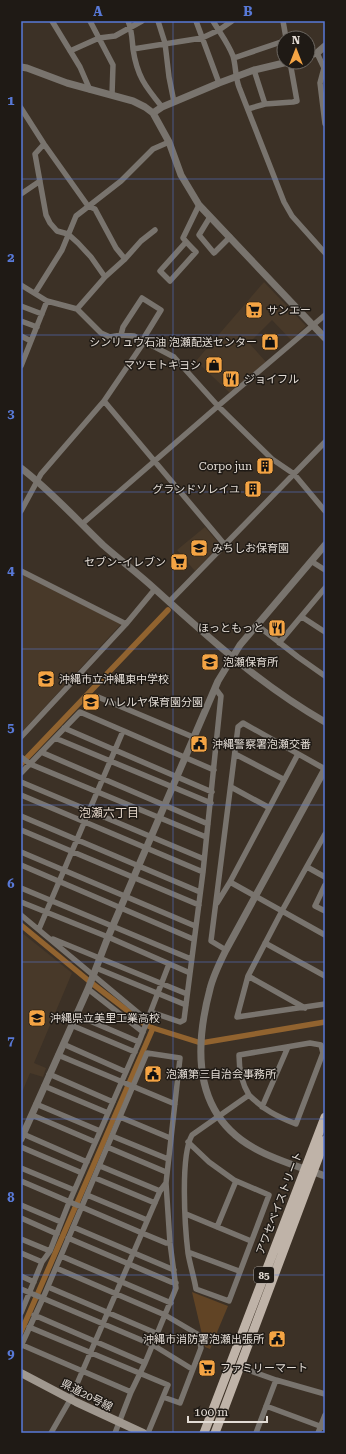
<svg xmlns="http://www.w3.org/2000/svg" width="346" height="1454" font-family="'Roboto Serif','Noto Sans JP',serif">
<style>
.built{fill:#483929}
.green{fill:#614425}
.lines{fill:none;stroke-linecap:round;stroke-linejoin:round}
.canal{stroke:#91632f;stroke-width:5.5}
.minor{stroke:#79746e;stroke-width:5.5}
.tertiary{stroke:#79746e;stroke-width:7}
.secondary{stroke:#a0988f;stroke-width:8}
.primary{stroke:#bfb3a8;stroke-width:9}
.grid{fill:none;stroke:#5879d7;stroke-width:1;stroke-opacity:0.55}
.labels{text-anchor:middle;stroke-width:3;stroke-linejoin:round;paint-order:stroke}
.shield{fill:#1f1a15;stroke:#a8a29b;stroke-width:1}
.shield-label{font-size:10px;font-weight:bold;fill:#e3dcd5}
.poi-label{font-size:11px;fill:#e3dcd5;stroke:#1f1a15;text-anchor:start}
.street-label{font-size:11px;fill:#e3dcd5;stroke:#1f1a15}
.neighbourhood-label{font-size:12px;fill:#e5d7ca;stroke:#1f1a15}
.neatline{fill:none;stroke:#5879d7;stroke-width:1.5}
.grid-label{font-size:13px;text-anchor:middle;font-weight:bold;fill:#5879d7}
</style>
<rect width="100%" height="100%" fill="#3c3126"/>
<path class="built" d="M264 282 306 326 291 340 272 320 249 343 266 362 230 393 196 361Z
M205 527 220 545 195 571 177 550Z
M21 574 121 624 21 733Z
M21 932 72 973 34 1063 46 1068 43 1077 30 1073 21 1095Z"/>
<path class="green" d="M192 1292 228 1306 210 1349 205 1347Z"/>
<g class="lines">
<path class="canal" d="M21 764 168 610
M21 925 89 981 146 1025 153 1028 201 1043 325 1022
M21 1332 153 1028"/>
<path class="minor" d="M52 21 80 67 90 90
M90 21 113 65 112 95
M128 21C132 30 132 39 133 49 137 76 145 86 162 107
M158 21 165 43 169 77 174 102
M196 21 219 83
M213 21C220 33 228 43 233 56 236 66 235 76 239 87L284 202 292 216 325 253
M283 21 286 38
M133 49 202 38 219 30 232 21
M70 51 99 38 115 36 142 21
M317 53 325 70
M234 58 284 41
M325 68H324L320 83 325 124
M254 70 265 104
M21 108 44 144 88 206 95 209 116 248 125 259
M248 109 265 104 293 102 297 101 290 62
M44 144 35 154 46 215 50 223 57 231 68 234 78 243 91 257 105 277
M21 194 40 181
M210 217 199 235 214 253 230 237
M186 242 160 271 170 281 196 252C191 247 187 243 183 238L199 205
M21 285 47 301 77 309 101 333 110 337 121 335 134 336 174 357 218 406 272 459 294 474 325 511
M35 293 62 250 76 216 121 181 153 149 169 142
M21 306 42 314
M77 309 105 277 125 259 141 241 155 230
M21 321 37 327
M21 336 31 341
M21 366 47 301
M104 401 225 545
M21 511 41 474 104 401 142 345 145 336 161 310 142 298 123 327 121 335
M82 524 218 406 325 315
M311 561 325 570
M21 571 126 624
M169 602 325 442
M302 617 325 632
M257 625 298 657 325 676
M279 643 325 588
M98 697 193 737
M64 728 212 792
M21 737 126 624 155 589
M55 738 211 803
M41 752 208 824
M235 754 283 779
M21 757 30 764 206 837
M21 773 80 712 214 770
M21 782 204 859
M231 787 268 807
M21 795 203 872
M21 816 200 892
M21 830 199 905
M325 834 283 909 248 976 237 1017 325 1004
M21 852 195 926
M21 865 193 939
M307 867 325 877
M230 882 325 935
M325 885 315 906 325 911
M21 888 191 959
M21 902 108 937 190 973
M217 903 230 882 298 754
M21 915 148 1021
M39 929 123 731
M53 939 187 994
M265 943 325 976
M226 950 211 941 238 727 243 723 325 769
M96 968 186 1005
M248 976 305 1008
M88 989 143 1032
M151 1012 180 1022 184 1020 203 872 221 696 215 688
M76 1015 139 1042
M71 1025 135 1052
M63 1044 126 1072
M58 1055 175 1104
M49 1074 113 1102
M44 1086 108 1113
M36 1104 100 1131
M262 1107 288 1047
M32 1115 95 1142
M120 1117 170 1138
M23 1134 87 1162
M112 1136 168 1159
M188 1142 209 1162 234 1180 269 1195 229 1301 196 1289C194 1277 190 1265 188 1253 185 1228 180 1156 192 1135L249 1095C241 1082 239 1070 239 1055L310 1043 321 1045 323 1053 296 1124C276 1116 264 1110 249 1095
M21 1147 82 1173
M107 1147 166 1172
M100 1166 160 1191
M21 1168 74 1190
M95 1178 155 1203
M21 1181 142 1233 166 1243H170
M87 1195 147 1220
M21 1205 61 1222
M186 1214 251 1241
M21 1218 57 1234
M73 1227 174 1270
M217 1227 236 1181
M68 1238 171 1282 176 1283
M21 1239 50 1251
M188 1252 239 1271
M21 1253 42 1262
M61 1256 171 1303
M56 1268 165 1315 199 1335 201 1348 180 1403 163 1397
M21 1276 34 1282
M48 1287 158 1334
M21 1289 153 1345 192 1369
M21 1313 42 1262 50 1251 68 1205 139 1042 169 964
M34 1315 145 1363
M29 1327 168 1385 148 1433
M22 1345 131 1392
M21 1346 43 1298 147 1053 180 1058 166 1183 170 1243 176 1288 145 1363 131 1392 115 1433
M240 1367 276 1380 325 1394
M266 1406 325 1428
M51 1433 70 1400 160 1191 166 1183
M257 1433H256L276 1380
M318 1433 325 1415"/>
<path class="tertiary" d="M308 56 317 53 325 46
M21 67 27 68 67 83 133 101 145 107 153 113 169 142 181 175 199 205 325 338
M153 113 162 107 219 83 254 70 288 62
M21 468C51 491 76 519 103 545 120 560 139 574 156 590 210 639 262 686 325 722
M325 769 226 950C220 962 213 976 210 989 194 1049 193 1114 254 1148 274 1160 303 1168 325 1176
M21 1139 88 989 108 937 218 681 240 645 325 545"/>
<path class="secondary" d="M21 1373 76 1402 143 1433"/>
<path class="primary" d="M204 1433 325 1117
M215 1433 325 1140"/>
</g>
<path class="grid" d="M173 21V1433M21 179H325M21 335H325M21 492H325M21 649H325M21 805H325M21 962H325M21 1119H325M21 1275H325"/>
<defs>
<symbol id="supermarket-square" viewBox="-11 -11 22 22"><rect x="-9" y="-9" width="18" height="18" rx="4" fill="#f4a444" stroke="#1f1a15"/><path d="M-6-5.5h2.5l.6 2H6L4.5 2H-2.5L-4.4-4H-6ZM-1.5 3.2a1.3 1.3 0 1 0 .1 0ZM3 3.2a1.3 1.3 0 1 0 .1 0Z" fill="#111"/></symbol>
<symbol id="shop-square" viewBox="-11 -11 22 22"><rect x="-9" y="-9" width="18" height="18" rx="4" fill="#f4a444" stroke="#1f1a15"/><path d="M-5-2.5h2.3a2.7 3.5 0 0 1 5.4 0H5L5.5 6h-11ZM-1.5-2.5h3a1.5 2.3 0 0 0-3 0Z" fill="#111"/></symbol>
<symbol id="restaurant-square" viewBox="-11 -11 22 22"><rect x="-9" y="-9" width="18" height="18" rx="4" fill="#f4a444" stroke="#1f1a15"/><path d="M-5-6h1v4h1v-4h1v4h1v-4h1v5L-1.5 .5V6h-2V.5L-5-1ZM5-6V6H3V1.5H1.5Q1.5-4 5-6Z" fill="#111"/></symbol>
<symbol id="building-square" viewBox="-11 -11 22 22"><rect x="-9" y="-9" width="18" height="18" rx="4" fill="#f4a444" stroke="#1f1a15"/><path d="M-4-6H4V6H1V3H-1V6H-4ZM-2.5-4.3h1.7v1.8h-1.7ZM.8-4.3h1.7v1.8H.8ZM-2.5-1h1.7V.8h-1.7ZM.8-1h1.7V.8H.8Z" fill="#111"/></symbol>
<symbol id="school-square" viewBox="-11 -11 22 22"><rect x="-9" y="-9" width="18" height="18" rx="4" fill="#f4a444" stroke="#1f1a15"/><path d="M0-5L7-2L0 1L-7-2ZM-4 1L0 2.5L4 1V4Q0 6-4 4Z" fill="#111"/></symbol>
<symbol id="civic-square" viewBox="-11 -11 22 22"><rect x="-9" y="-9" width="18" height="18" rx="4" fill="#f4a444" stroke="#1f1a15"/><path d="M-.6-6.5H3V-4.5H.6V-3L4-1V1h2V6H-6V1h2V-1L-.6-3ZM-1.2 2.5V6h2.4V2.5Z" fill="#111"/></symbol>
</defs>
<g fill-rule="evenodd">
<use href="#supermarket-square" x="244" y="300" width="20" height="20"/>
<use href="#shop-square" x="260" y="332" width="20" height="20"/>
<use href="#shop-square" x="204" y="355" width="20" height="20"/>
<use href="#restaurant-square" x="221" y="369" width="20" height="20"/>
<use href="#building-square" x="255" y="456" width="20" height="20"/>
<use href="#building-square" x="243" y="479" width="20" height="20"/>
<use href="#school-square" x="189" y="538" width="20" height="20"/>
<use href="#supermarket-square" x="169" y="552" width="20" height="20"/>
<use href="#restaurant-square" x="267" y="618" width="20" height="20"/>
<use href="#school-square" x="200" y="652" width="20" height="20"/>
<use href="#school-square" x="36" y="669" width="20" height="20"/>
<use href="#school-square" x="81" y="692" width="20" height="20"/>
<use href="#civic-square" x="189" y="734" width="20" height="20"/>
<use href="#school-square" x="27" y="1008" width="20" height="20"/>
<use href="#civic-square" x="143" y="1064" width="20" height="20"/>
<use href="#civic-square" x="267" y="1329" width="20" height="20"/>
<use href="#supermarket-square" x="197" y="1358" width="20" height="20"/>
</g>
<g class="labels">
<rect class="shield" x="254" y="1267" width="20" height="16" rx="3"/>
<g class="shield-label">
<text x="264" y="1279">85</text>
</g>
<g class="poi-label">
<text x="267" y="314">サンエー</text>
<text x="257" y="346" text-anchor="end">シンリュウ石油 泡瀬配送センター</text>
<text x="201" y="369" text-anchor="end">マツモトキヨシ</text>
<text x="244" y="383">ジョイフル</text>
<text x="252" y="470" text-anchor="end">Corpo jun</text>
<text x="240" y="493" text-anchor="end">グランドソレイユ</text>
<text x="212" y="552">みちしお保育園</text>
<text x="166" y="566" text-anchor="end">セブン-イレブン</text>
<text x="264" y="632" text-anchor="end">ほっともっと</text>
<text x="223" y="666">泡瀬保育所</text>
<text x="59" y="683">沖縄市立沖縄東中学校</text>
<text x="104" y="706">ハレルヤ保育園分園</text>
<text x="212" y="748">沖縄警察署泡瀬交番</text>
<text x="50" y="1022">沖縄県立美里工業高校</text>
<text x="166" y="1078">泡瀬第三自治会事務所</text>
<text x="264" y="1343" text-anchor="end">沖縄市消防署泡瀬出張所</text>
<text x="220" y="1372">ファミリーマート</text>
</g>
<g class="street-label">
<text transform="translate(279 1203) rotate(-69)" y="4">アワセベイストリート</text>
<text transform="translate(87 1395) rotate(27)" y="4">県道20号線</text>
</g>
<g class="neighbourhood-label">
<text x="109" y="817">泡瀬六丁目</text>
</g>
</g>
<rect width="346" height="1454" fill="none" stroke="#1f1a15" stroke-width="44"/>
<g transform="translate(296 50)"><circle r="19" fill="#1f1a15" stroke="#6d6862"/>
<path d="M0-3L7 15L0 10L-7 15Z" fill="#f4a444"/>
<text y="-6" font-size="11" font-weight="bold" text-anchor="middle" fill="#e3dcd5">N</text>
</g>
<path d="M188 1416v6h79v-6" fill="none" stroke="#e3dcd5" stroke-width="2"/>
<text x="194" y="1416" font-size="12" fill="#e3dcd5" stroke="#1f1a15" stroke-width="3" paint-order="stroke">100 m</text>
<rect x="22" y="22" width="302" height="1410" class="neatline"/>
<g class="grid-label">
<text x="98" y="16">A</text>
<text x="248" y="16">B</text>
<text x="11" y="105">1</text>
<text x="11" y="262">2</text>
<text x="11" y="418">3</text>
<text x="11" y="575">4</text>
<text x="11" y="732">5</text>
<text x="11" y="888">6</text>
<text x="11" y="1045">7</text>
<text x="11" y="1202">8</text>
<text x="11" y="1358">9</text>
</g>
</svg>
